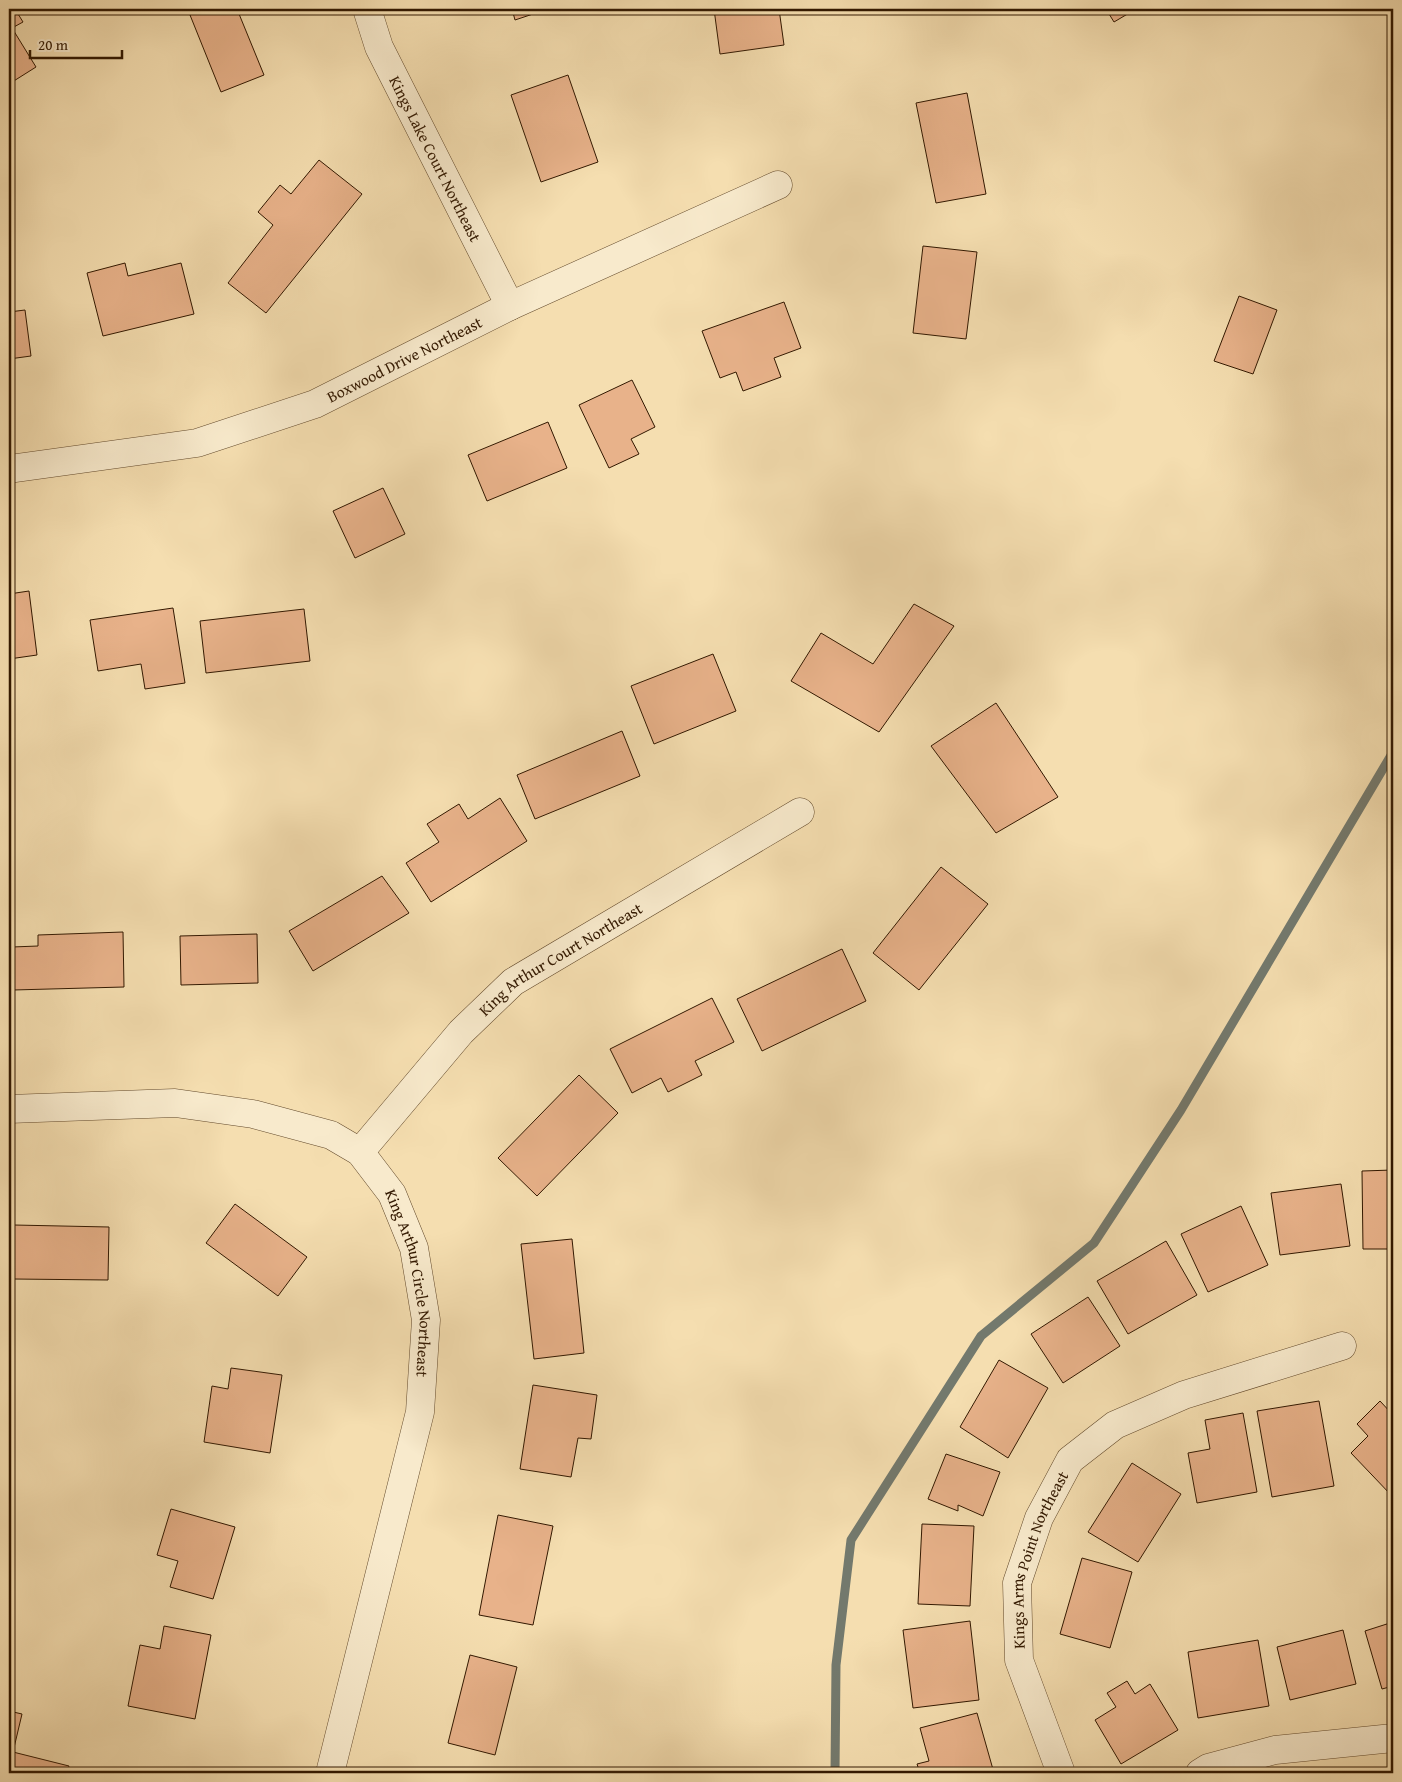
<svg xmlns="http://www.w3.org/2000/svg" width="1402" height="1782" font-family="'Gentium Book Plus',serif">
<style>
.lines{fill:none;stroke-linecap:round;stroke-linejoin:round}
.stream{stroke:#73796d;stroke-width:9}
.building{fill:#e8b28a;stroke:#321800}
.minor-casing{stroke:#634a2c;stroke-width:29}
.minor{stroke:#f8eacc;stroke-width:28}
.labels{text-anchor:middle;stroke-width:4;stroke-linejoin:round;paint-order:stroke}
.street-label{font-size:16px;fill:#321800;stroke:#f8eacc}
</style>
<rect width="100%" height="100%" fill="#f5deb0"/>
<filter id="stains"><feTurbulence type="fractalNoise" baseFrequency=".004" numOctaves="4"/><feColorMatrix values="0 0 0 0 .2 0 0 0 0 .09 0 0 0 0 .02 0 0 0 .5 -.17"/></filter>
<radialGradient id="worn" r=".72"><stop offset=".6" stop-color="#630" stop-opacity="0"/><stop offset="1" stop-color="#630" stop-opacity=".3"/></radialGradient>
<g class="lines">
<path class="stream" d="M835 1773 836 1665 851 1540 981 1336 1094 1243 1181 1110 1393 752"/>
</g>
<path class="building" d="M9 9H15L23 22 12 28 36 67 9 84Z
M206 9H237L264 75 221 92 190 15Z
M512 9H548L515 20Z
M714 9H779L784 45 720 54Z
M1106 9H1136L1114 22Z
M568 75 598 162 541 182 511 95Z
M967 93 986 194 936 203 916 103Z
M319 160 362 194 266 313 228 283 273 225 258 212 280 185 291 194Z
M923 246 977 252 966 339 913 333Z
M125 263 128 276 181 263 194 314 103 336 87 273Z
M1239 296 1277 310 1253 374 1214 361Z
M784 302 801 348 774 358 781 377 743 391 736 372 720 378 702 331Z
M25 310 31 356 9 359V312Z
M632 380 655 427 631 439 639 454 609 468 579 405Z
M548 422 567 468 487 501 468 455Z
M383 488 405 534 355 558 333 511Z
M29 591 37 655 9 659V594Z
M914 604 954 626 879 732 791 681 821 633 873 664Z
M173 608 185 683 145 689 141 664 98 671 90 620Z
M304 609 310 661 206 673 200 621Z
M713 654 736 711 654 744 631 686Z
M996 703 1058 797 996 833 931 746Z
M622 731 640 776 535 819 517 775Z
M500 798 527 841 431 902 406 863 439 842 427 824 459 804 468 819Z
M941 867 988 904 919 990 873 953Z
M382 876 409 913 313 971 289 931Z
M123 932 124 987 13 990 12 947 38 946V935Z
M257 934 258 983 181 985 180 936Z
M842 949 866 1001 762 1051 737 999Z
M712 998 734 1042 695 1061 702 1075 668 1092 661 1078 632 1093 610 1049Z
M579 1075 618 1113 537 1196 498 1158Z
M1393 1170V1249H1363L1362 1171Z
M1341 1184 1350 1246 1280 1255 1271 1193Z
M235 1204 307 1257 278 1296 206 1243Z
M1241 1206 1268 1265 1208 1292 1181 1234Z
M14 1225 109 1227 108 1280 13 1279Z
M572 1239 584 1353 534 1359 521 1244Z
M1166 1241 1197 1295 1128 1334 1097 1281Z
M1088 1297 1120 1346 1063 1383 1031 1334Z
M999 1360 1048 1388 1008 1458 960 1427Z
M231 1368 282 1375 270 1453 204 1442 212 1386 228 1389Z
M533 1385 597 1395 591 1439 578 1438 571 1477 520 1469Z
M1319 1401 1334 1486 1272 1497 1257 1411Z
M1380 1401 1393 1415 1392 1496 1351 1453 1368 1436 1357 1424Z
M1243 1413 1257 1492 1197 1503 1188 1453 1210 1449 1205 1420Z
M946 1454 1000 1472 983 1516 958 1505V1511L928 1499Z
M1132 1463 1181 1494 1138 1562 1088 1532Z
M171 1509 235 1527 213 1599 170 1587 178 1561 157 1555Z
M498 1515 553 1526 533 1625 479 1615Z
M922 1524 974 1526 970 1606 918 1604Z
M1082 1558 1132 1572 1110 1648 1060 1634Z
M970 1621 979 1700 913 1708 903 1630Z
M1393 1622V1686L1382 1689 1365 1631Z
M164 1626 211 1635 195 1719 128 1706 140 1645 160 1649Z
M1343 1630 1356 1684 1290 1700 1277 1647Z
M1258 1640 1269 1706 1198 1718 1188 1652Z
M470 1655 517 1667 495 1755 448 1743Z
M1127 1681 1135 1694 1150 1684 1178 1730 1121 1764 1095 1720 1116 1707 1107 1693Z
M9 1711 22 1714 13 1752 69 1766 67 1773H9Z
M977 1713 994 1773H920L917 1764 929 1761 920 1728Z"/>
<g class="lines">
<defs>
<g id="minor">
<path id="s1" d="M367 9 379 47 510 306"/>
<path id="s2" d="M9 469 197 443 315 404 510 306 778 185"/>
<path id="s3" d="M9 1109 175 1103 253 1114 331 1135 360 1152 392 1194 414 1248 426 1320 420 1412 330 1773"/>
<path id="s4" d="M360 1152 461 1032 513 982 800 812"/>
<path id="s5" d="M1061 1773 1019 1660 1017 1583 1039 1518 1070 1460 1115 1425 1184 1395 1342 1346"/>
<path d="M1200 1773 1208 1768 1275 1750 1393 1738"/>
</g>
</defs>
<use href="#minor" class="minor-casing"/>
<use href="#minor" class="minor"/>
</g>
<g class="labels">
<g class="street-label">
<text dy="6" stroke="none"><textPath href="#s1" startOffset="165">Kings Lake Court Northeast</textPath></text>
<text dy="6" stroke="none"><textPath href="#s2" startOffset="414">Boxwood Drive Northeast</textPath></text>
<text dy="6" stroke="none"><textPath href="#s4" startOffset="281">King Arthur Court Northeast</textPath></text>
<text dy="6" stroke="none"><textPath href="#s3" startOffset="504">King Arthur Circle Northeast</textPath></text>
<text dy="6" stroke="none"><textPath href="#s5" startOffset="225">Kings Arms Point Northeast</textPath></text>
</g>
</g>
<rect width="1402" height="1782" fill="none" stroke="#f5deb0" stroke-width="30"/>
<rect x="10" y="10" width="1382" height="1762" fill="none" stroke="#321800" stroke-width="2.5"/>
<rect x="15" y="15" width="1372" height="1752" fill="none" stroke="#321800"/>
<path d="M30 50v8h92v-8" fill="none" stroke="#321800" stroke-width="2.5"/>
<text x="38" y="50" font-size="15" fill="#321800" stroke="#f8eacc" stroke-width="4" paint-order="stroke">20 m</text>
<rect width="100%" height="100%" filter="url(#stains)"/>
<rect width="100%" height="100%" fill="url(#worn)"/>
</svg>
